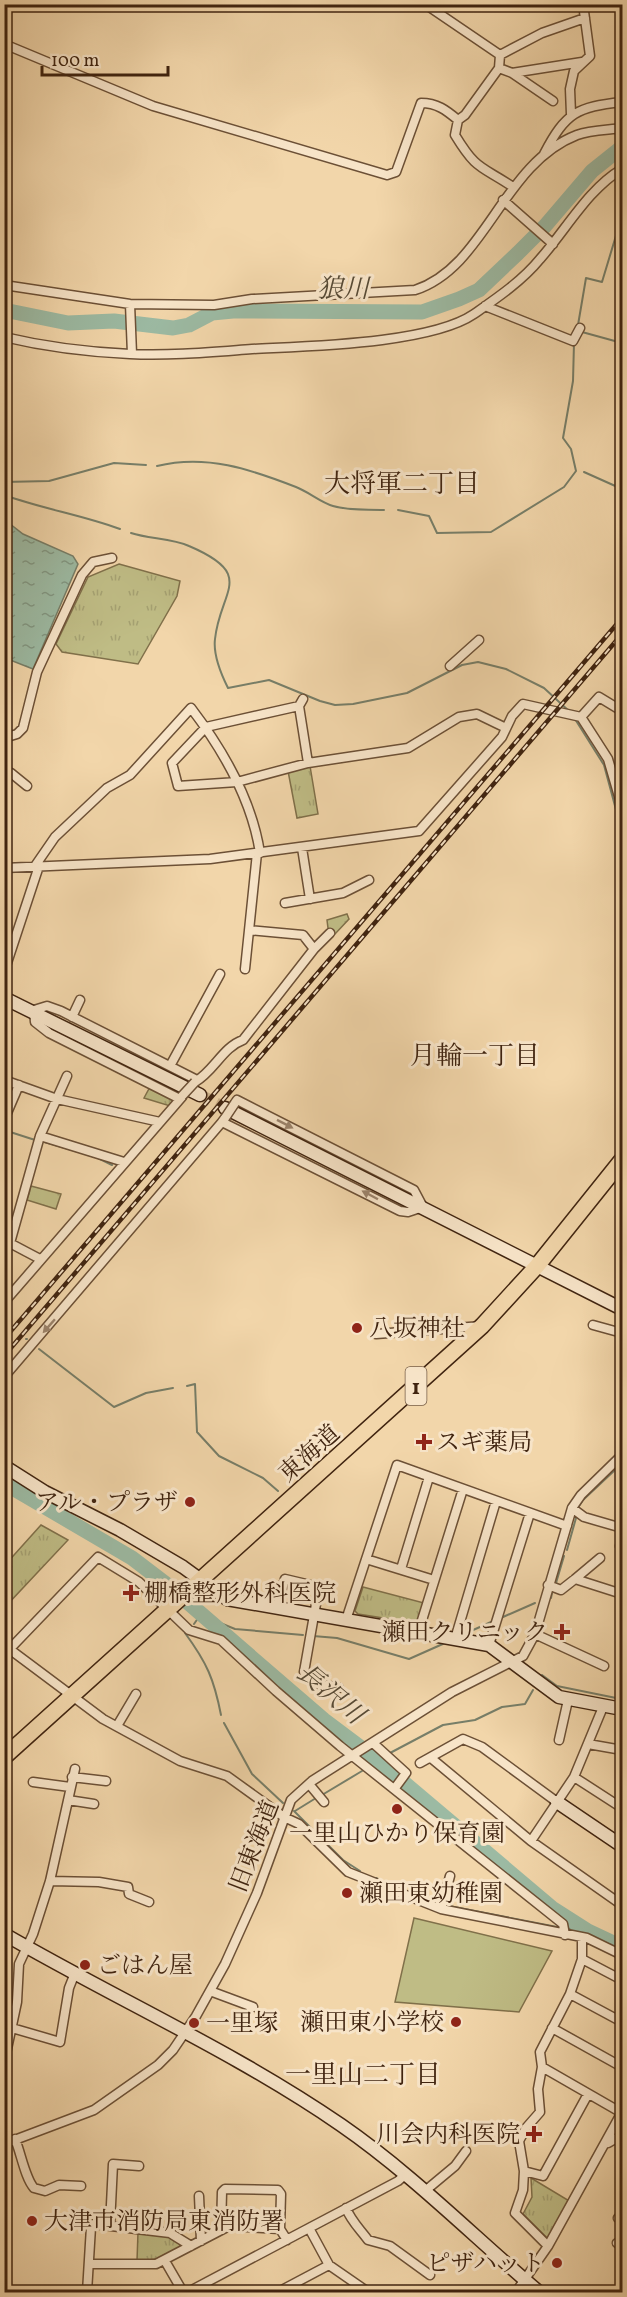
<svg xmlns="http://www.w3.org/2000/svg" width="627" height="2297" font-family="Vollkorn,'Noto Serif JP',serif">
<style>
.green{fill:#bfbc85;stroke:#80704a;stroke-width:1.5}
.park{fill:url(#park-tufts);stroke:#80704a;stroke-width:1.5}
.water{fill:url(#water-ripples);stroke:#777e68;stroke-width:1.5}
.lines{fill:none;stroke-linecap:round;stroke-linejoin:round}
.stream{stroke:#777e68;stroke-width:2}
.river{stroke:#9cbaa3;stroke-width:15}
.secondary-tunnel{stroke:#ceb28b;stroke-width:12;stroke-dasharray:12 6;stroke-linecap:butt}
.street-casing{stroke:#6c5036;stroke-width:11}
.secondary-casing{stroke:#402410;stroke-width:15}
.highway-casing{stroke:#402410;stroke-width:18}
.street{stroke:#f7e4c8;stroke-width:8}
.secondary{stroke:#f7e4c8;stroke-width:12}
.highway{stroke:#f2d6aa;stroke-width:15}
.rail-casing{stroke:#402410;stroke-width:4.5}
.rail{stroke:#f7e4c8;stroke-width:2;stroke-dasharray:7;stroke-linecap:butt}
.street-bridge-casing{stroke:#6c5036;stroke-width:11;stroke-linecap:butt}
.street-bridge{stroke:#f7e4c8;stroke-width:8}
.oneway{fill:#9c846c}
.poi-dot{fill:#8f2418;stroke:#f7e4c8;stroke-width:2}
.labels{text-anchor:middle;stroke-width:6;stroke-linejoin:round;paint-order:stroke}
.shield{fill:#f7e4c8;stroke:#775e47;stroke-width:1.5}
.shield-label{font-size:22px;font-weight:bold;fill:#402410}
.poi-label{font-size:24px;fill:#402410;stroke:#f7e4c8;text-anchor:start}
.street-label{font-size:24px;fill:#402410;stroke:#f7e4c8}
.water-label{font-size:26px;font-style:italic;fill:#574a35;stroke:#f7e4c8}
.neighbourhood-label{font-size:26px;fill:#402410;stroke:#f7e4c8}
</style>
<defs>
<pattern id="park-tufts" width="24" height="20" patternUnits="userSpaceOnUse" patternTransform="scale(1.5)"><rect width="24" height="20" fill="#bfbc85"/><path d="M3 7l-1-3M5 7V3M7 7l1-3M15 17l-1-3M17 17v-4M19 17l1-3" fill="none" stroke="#a5a172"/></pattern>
<pattern id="water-ripples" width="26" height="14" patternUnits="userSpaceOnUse" patternTransform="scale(1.5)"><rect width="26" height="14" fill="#9cbaa3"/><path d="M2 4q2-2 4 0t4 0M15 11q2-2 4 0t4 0" fill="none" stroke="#819783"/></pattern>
</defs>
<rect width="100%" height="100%" fill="#f2d6aa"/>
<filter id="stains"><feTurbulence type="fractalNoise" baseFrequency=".00333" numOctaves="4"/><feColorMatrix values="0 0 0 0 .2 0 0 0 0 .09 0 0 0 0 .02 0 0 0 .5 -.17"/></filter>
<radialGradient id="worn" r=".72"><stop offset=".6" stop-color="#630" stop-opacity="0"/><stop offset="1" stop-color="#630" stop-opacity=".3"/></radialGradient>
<path class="green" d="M414 1918 552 1951 519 2012 395 2002Z"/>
<path class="park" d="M119 564 180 581 177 596 138 664 62 652 56 644 88 577Z
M310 766 318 814 297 818 288 771Z
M347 914 349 919 335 934 328 928 327 920Z
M151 1085 176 1099 170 1106 144 1098Z
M31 1186 61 1194 56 1209 27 1200Z
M41 1525 68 1540 5 1607V1565Z
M363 1587 424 1603 419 1621 415 1623 358 1614 355 1611Z
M531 2178 571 2202 549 2240 523 2214 532 2197Z
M138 2232 166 2235 182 2241 183 2246 157 2259 137 2261Z"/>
<path class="water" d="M5 520 23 534 73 556 78 564 33 669 5 658Z"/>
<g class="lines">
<path class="stream" d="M578 325 586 278 602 282 618 229H622
M582 332 622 343
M574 343 573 381 563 438 571 449 576 471
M157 466C206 454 250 469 296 487 309 492 320 502 333 506 350 511 366 509 384 510
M584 472 622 489
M4 482 49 481 114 463 146 465
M4 495C43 509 82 515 120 529
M398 510 429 516 437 533 491 532 564 487 576 471
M131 533C149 539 172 538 189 546 257 575 220 590 215 639 213 655 221 674 228 688L269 680 320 701 335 705 353 704 407 693 462 665 478 662 506 669 544 688 570 712
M575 719 604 765 618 817 622 821
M4 1130 35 1140
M41 1141 79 1152
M98 1158 112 1165
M4 1321 5 1322
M13 1329H14
M26 1339H27
M39 1349 114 1407 146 1393 173 1388
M187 1386 195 1384 197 1432 219 1456 263 1478 278 1491
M579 1506 583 1500 616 1469
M567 1550 576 1518
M556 1583 564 1556
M551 1598 552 1593
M203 1616 235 1629 303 1635
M503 1617 535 1603
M194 1624 201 1614
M185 1633C207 1663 214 1679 221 1715
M462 1635 491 1622
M313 1636 337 1638 409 1659 445 1643
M541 1677 542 1675 557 1686 621 1699
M224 1723 252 1774 283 1803
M390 1753 443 1725 475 1720 502 1707 525 1704 533 1690
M374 1763 385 1756
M322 1795 362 1771
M294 1811 343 1860 360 1871
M295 1811 316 1798
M376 1878 382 1881
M413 1893 436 1902
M449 1906 557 1927
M569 1928 581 1930"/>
<path class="river" d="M4 310 68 323 114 321 173 328 189 325 212 313 233 311 422 312 459 299 479 290 518 253 545 226 592 171 622 147
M4 1483 132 1558 170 1587 324 1720 376 1759 552 1908 588 1931 622 1947"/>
<path class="secondary-tunnel" d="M200 1095 225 1108"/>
<defs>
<path id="street" d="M425 4 500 55
M4 15 12 4
M4 44 153 106 387 175 396 172 421 103C437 103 446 110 458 120
M500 55 499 68 465 115 458 120 455 135C477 171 480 165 513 187
M500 55 542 33 585 18
M499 68 512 73 553 101
M512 73 582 62
M571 114 570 89 574 71 590 56 583 4
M544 154C566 112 577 107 622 102
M503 200 553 244
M4 285 130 304 214 305 252 299 415 290C486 267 502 164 577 135 590 130 608 130 622 128
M130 304 132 354
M485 306 573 341 580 328
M4 337C46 347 87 352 130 354 170 356 212 352 252 349 308 346 430 344 474 314 497 298 522 281 540 259 566 230 588 189 622 169
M450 666 479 640
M303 699 299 706 308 763
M299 706 206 727 172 763 178 786 237 782 308 763 408 748 459 717 477 714 506 728
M581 717 608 759 622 807
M4 738 17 734 23 728 37 672 82 575 93 562 112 558
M4 773H11L27 786
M302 848 310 899
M35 866 55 837 107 788 130 775 191 708C223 750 252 800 260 853
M4 868 210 859 419 831 502 737 512 716 523 704 581 717 599 697 622 711
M285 903 343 893 369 880
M249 930 303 935 314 949
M245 969 257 853
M4 972 39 866
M72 1017 80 1000
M170 1066 220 974
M4 1080 57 1099 160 1122
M195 1082C214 1071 223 1047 243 1040L314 949 330 933
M180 1099 49 1033 35 1022 34 1010 47 1006 61 1011 197 1080
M225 1118 222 1122 400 1211 408 1212 423 1207 414 1190 237 1100 235 1103
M4 1120 19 1085
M40 1136 124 1162
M4 1240 40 1259
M10 1243 40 1136 67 1076
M7 1299 182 1097
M593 1325 622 1333
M376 1334 482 1326
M4 1377 222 1122
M572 1508 584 1517 622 1528
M620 1546 622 1538
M366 1559 434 1580
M401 1569 429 1477
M575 1579 600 1558
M548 1585 561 1590 575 1579 622 1594
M276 1608 285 1579 319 1587 304 1672 314 1683 339 1688
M346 1620 397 1465 567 1526
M418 1633 463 1489
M535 1634 604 1666
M455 1639 496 1501
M4 1645 103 1719 180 1761 227 1776 284 1817 299 1824 348 1872 441 1909 587 1938 622 1955
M489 1645 530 1513
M4 1655 98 1557 139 1582 189 1630 221 1640 276 1691 340 1746 563 1924 565 1935
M117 1726 136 1694
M559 1740 568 1700
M373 1743 406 1773 395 1788
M588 1744 622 1750
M431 1758 531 1841 622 1905
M420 1763 463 1739 482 1747 557 1802
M72 1777 106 1781
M574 1777 622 1808
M33 1782 70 1787
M309 1784 324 1802
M68 1800 94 1804
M531 1841 574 1777 603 1707
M50 1881 99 1882 128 1887 129 1894 149 1902
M441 1909 450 1876
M582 1959 622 1980
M210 1991 253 2007
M570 1994 622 2022
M12 2028 60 2042 69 1988 75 1973
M552 2028 622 2067
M4 2063 17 2002 19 1964 33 1934 50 1881 75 1769
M542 2067 622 2113
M15 2139C21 2153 25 2178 34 2188L45 2191 59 2185 81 2186
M608 2143 622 2135
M4 2144 94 2110 158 2065 173 2050 196 2016 225 1964 257 1893 291 1800 312 1781 452 1692 523 1656 535 1634 572 1508 581 1495 622 1455
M524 2171 543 2176 588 2094
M425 2191 455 2166 466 2151
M199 2196 201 2241
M346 2208C351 2221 360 2229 368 2240L390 2246 430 2275
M618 2218 622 2220
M110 2225 113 2164 139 2166
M309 2228 329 2265 368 2292
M221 2230 222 2192 225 2189 278 2190 281 2194 280 2229
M617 2243 622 2247
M548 2246 515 2213 523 2190 524 2171 519 2141 526 2128 540 2112 538 2089 542 2067 540 2052 570 1994 582 1959V1938
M165 2261 183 2292
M89 2264H156L229 2226 280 2229 287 2240
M87 2292 91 2227 94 2224 170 2233 191 2246
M188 2292 398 2181 406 2174
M278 2292 329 2265
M516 2292 548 2246 622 2112"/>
<path id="secondary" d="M4 998 200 1095
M225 1108 622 1309
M4 1466 45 1492 120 1530 183 1567 227 1599 489 1645 559 1697 622 1709
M557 1802 622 1846
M4 1934C116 1999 235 2052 341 2125 412 2174 473 2236 539 2292"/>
<path id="highway" d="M4 1757 482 1326 537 1266 622 1160"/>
</defs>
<use href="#street" class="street-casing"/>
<use href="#secondary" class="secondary-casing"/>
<use href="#highway" class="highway-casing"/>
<use href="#street" class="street"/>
<use href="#secondary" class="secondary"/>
<use href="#highway" class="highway"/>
<defs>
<path id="rail" d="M4 1339 622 618
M4 1356 622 634"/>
</defs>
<use href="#rail" class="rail-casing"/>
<use href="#rail" class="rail"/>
<defs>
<path id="street-bridge" d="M182 1096 195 1082
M225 1118 235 1103"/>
</defs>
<use href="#street-bridge" class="street-bridge-casing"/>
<use href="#street-bridge" class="street-bridge"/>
</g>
<defs><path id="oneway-solid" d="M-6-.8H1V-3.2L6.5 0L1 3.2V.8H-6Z" transform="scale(1.5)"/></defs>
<g class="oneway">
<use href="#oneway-solid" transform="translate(285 1124) rotate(27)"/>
<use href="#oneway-solid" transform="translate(370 1195) rotate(-152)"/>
<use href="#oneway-solid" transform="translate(49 1326) rotate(131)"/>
</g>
<g class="poi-dot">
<circle cx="357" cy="1328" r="6"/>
<path d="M421 1433h6v6h6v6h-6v6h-6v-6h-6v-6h6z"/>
<circle cx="190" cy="1502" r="6"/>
<path d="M128 1584h6v6h6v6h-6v6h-6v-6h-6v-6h6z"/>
<path d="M559 1623h6v6h6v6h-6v6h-6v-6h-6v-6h6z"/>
<circle cx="397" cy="1809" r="6"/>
<circle cx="347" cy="1893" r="6"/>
<circle cx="85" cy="1965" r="6"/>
<circle cx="456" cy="2022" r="6"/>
<circle cx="194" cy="2023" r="6"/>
<path d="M531 2125h6v6h6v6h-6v6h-6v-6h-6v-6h6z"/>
<circle cx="32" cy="2221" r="6"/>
<circle cx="557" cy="2263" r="6"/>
</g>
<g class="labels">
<rect class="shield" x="405.5" y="1367" width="21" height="38" rx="4.5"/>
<g class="shield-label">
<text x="416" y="1394">1</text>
</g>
<g class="poi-label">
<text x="369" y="1336">八坂神社</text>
<text x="436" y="1450">スギ薬局</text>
<text x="178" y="1510" text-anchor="end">アル・プラザ</text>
<text x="144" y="1601">棚橋整形外科医院</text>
<text x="548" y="1640" text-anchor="end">瀬田クリニック</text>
<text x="397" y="1841" text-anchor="middle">一里山ひかり保育園</text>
<text x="359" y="1901">瀬田東幼稚園</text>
<text x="97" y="1973">ごはん屋</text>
<text x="444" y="2030" text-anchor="end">瀬田東小学校</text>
<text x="206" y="2031">一里塚</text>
<text x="520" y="2142" text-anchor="end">川会内科医院</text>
<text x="44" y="2229">大津市消防局東消防署</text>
<text x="545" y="2271" text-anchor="end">ピザハット</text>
</g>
<g class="street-label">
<text transform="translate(309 1453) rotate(-42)" y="8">東海道</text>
<text transform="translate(254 1846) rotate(-69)" y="8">旧東海道</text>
</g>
<g class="water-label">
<text x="343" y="297">狼川</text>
<text transform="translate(331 1693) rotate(40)" y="9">長沢川</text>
</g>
<g class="neighbourhood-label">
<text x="402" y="492">大将軍二丁目</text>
<text x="475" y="1064">月輪一丁目</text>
<text x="363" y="2083">一里山二丁目</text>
</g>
</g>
<rect width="627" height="2297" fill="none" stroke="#f2d6aa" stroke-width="24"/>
<rect x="6" y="6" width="615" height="2285" fill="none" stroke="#402410" stroke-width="3"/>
<rect x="12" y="12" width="603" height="2273" fill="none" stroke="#402410" stroke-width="1.5"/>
<path d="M42 66v9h126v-9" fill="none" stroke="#402410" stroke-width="3"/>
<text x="51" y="66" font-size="18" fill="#402410" stroke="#f7e4c8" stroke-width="4.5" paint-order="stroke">100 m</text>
<rect width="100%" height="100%" filter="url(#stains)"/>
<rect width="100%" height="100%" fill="url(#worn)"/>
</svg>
